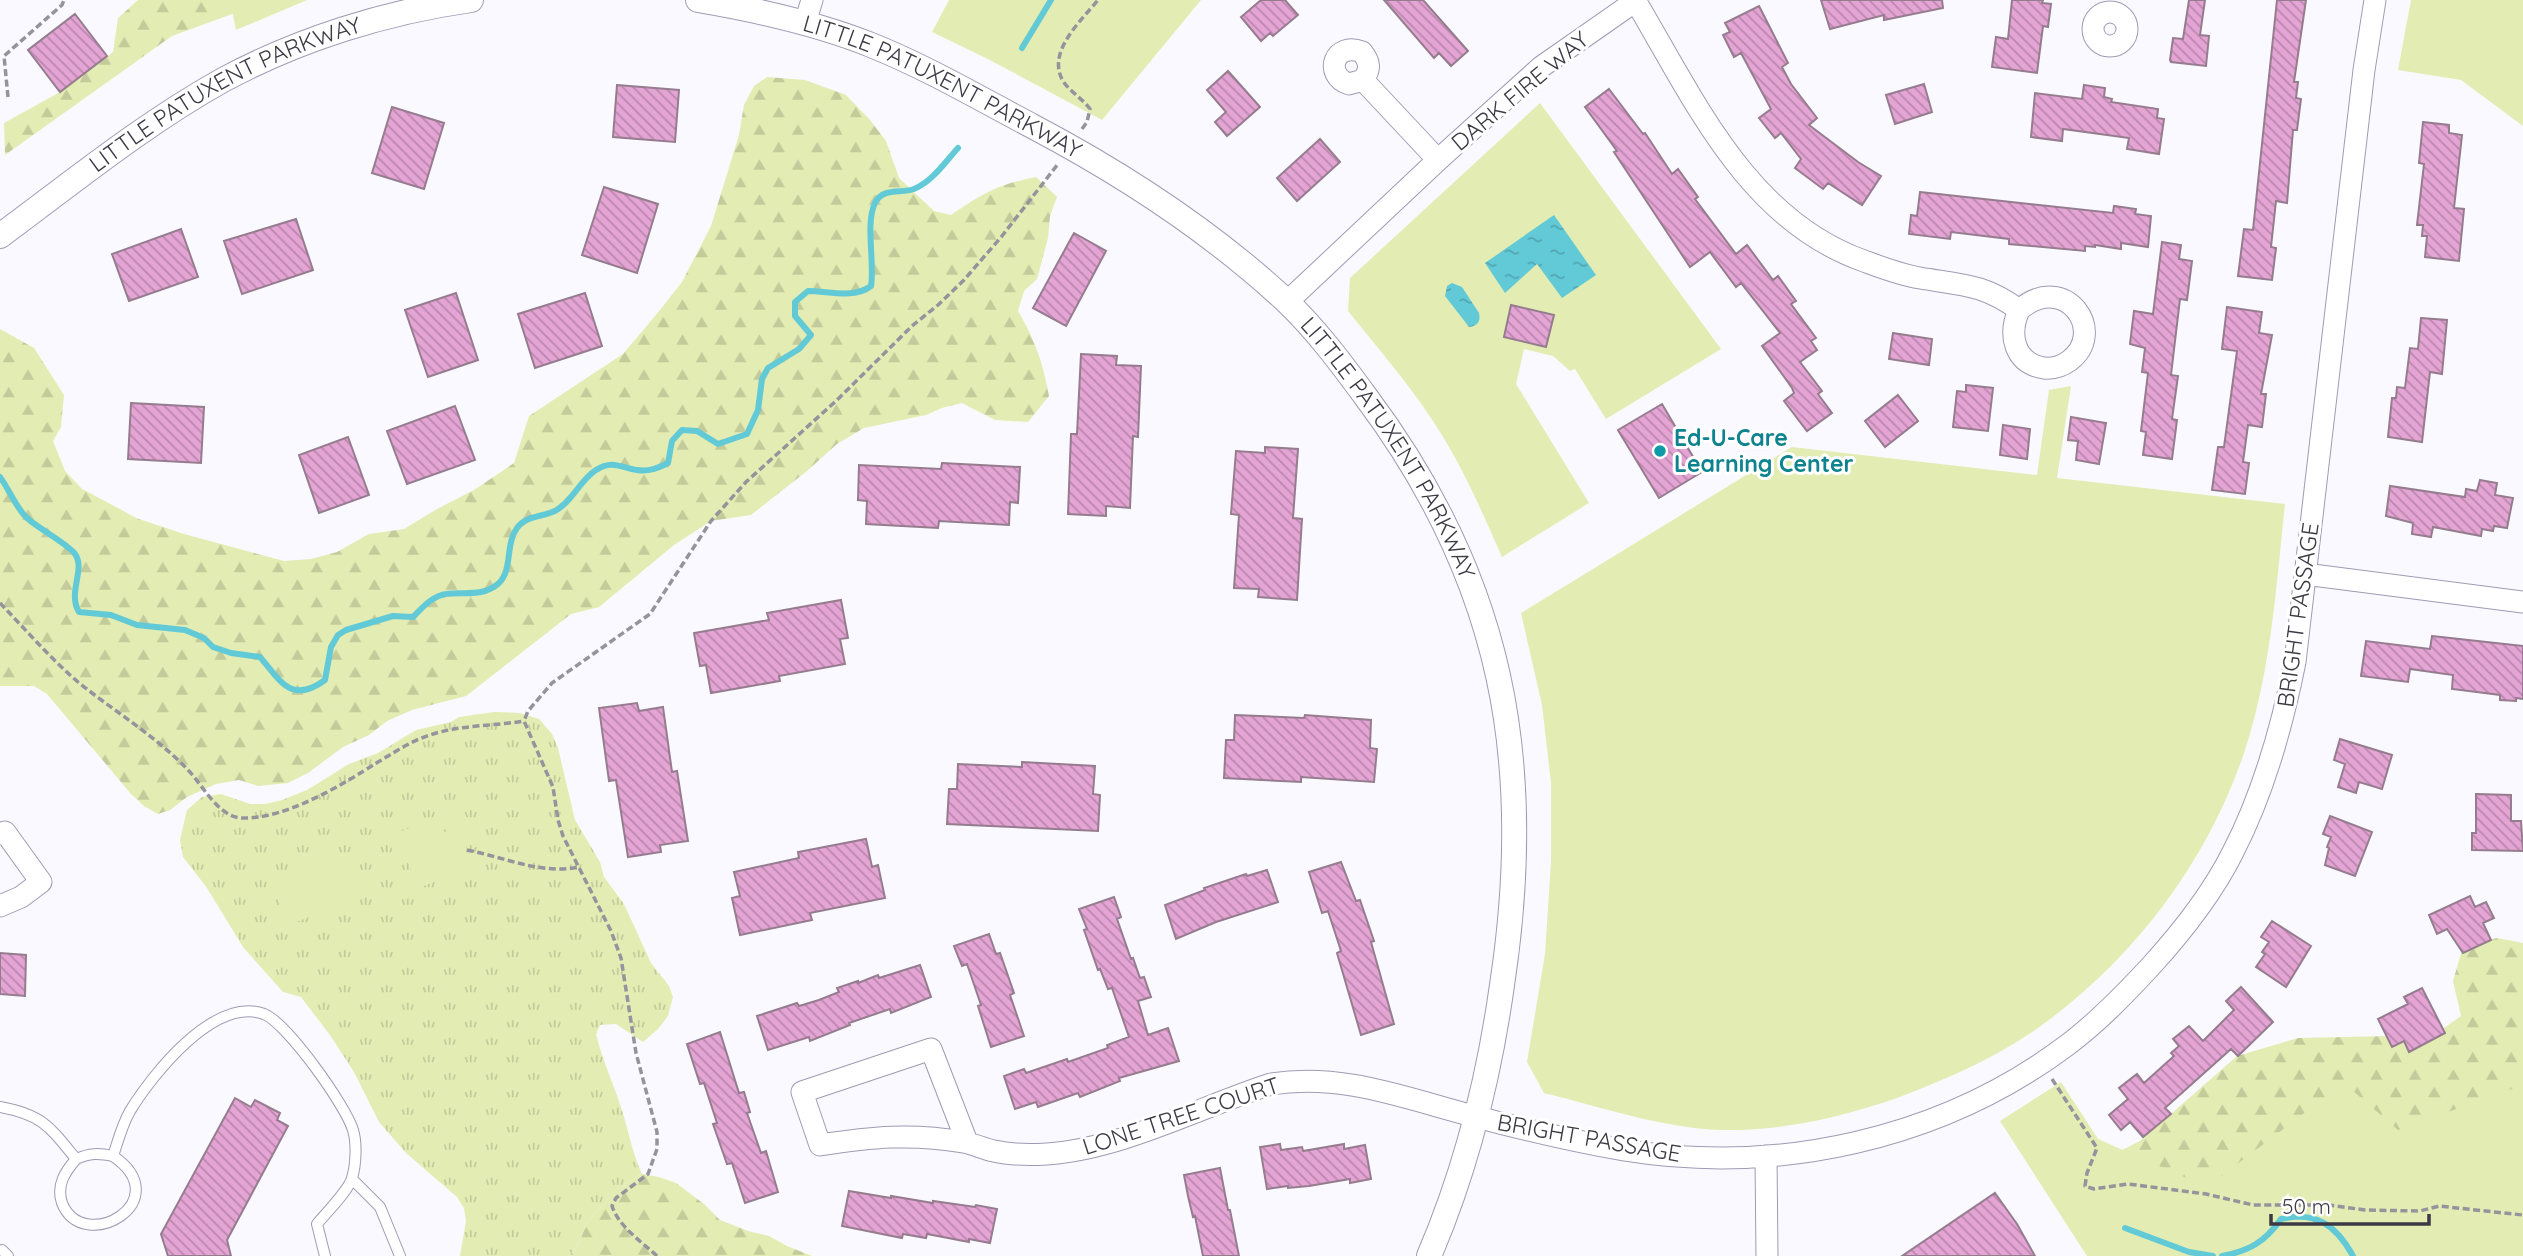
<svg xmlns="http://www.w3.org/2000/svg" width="2523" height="1256" font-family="Quicksand,sans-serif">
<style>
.grass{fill:url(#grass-tufts)}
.forest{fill:url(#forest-firs)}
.green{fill:#e3ecb3}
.water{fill:url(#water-ripples)}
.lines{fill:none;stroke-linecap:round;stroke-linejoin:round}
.stream{stroke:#62cad7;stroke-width:6}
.building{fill:url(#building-back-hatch);stroke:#957c8e;stroke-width:2}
.service-casing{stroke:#a19ab5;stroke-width:12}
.minor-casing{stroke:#a19ab5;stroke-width:23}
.tertiary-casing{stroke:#a19ab5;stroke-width:26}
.path{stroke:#95939c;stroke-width:3.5;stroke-dasharray:7 3.5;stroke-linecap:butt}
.service{stroke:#fff;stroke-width:10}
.minor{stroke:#fff;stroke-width:21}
.tertiary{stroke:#fff;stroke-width:24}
.culture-dot{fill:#0f9aa8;stroke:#fff;stroke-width:2.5}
.labels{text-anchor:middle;stroke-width:6;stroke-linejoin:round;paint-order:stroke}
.street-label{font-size:23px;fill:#3d3a45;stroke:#fff}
.culture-label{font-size:23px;font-weight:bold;fill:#0d838f;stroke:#fff;text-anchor:start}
</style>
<defs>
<pattern id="grass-tufts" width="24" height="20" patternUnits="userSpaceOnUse" patternTransform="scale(1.75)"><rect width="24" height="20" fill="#e3ecb3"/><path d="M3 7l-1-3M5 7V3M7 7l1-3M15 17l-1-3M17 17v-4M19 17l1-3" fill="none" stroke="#c4cb9b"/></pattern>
<pattern id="forest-firs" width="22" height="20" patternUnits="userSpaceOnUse" patternTransform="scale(1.75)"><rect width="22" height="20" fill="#e3ecb3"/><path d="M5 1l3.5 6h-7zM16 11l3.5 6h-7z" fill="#c4cb9b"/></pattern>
<pattern id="water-ripples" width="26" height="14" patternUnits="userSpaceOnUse" patternTransform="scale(1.75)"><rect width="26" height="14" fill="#62cad7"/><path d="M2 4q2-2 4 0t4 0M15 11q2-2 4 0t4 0" fill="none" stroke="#52a5b0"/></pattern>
<pattern id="building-back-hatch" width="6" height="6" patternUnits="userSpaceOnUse" patternTransform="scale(1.75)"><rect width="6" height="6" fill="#e4a4d4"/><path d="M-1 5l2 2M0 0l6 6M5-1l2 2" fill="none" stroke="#ba87ae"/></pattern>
</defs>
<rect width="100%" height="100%" fill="#faf9ff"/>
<path class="grass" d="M494 712 520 713 539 719 552 734 558 748 575 820 600 862 604 877 624 904 651 963 669 986 673 997 668 1016 658 1029 643 1042 616 1024 600 1025 596 1034C603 1063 616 1089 624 1117 630 1138 633 1154 642 1174L617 1189 586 1224 580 1241 569 1256H460L466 1221 464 1208 457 1197 406 1153 379 1122 354 1072 330 1035 301 997 283 992 243 947 207 888 183 857 180 840 187 810 202 797 221 794 250 804H265L282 800 307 790 349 764 378 753 416 730 451 722 459 717Z"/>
<path class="forest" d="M138 0H270L172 36 5 155 4 123 60 92 113 52 118 18Z
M767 77 805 80 846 95 870 120 886 141 899 178 934 211 951 215C984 193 996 185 1036 177L1057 197 1050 216 1048 238 1037 279 1024 291 1018 311C1035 340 1043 363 1049 396L1028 422 995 420 962 403 942 408 926 415 864 428 837 444 807 471 751 515 711 521 674 545 599 607 571 614 466 696 412 710 387 721 369 735 343 747 308 773 288 783 258 786 239 780 216 784 187 797 170 810 158 814 144 806 131 794 47 694 34 686H0V329L34 348 64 395 61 427 53 441 65 471 82 489 118 508 136 518 184 534 284 561 311 559 337 552 369 534 404 529 437 509 474 490 514 463 529 416 623 354 656 315 682 282 711 226 739 135 744 105 754 86Z
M2497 938 2523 943V1256H2101L2108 1157 2140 1141 2237 1056 2298 1038 2434 1035 2461 1016 2453 981 2463 947Z
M642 1174 659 1177 676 1183 704 1204 720 1220 748 1231 769 1236 787 1246 812 1256H569L580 1241 586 1224 617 1189Z"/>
<path class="green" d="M230 0H307L236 30Z
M949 0H1201L1102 120 988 59 932 32Z
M2411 0H2523V126L2461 80 2398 70Z
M1540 103 1721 349 1606 419 1575 369 1570 371 1553 356 1524 349 1516 384 1589 503 1502 557C1481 509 1460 461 1431 418 1406 380 1376 346 1348 311L1350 278Z
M2071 386 2057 478 2285 504C2276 587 2271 673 2244 753 2207 863 2132 961 2038 1028 1996 1058 1945 1080 1897 1098 1839 1118 1782 1131 1721 1130 1661 1128 1602 1107 1544 1093L1527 1062 1545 954 1551 862V783L1542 705 1521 613 1792 447 2037 475 2049 390Z
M459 799 467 819 457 823 467 850 461 853 467 868 419 888 421 893 405 900 396 878 412 871 408 863 399 866 387 837 424 822 427 830 436 826 439 834 447 831 438 808Z
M350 852 367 894 289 925 272 882Z
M2061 1082 2098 1139 2207 1187 2344 1083 2398 1130 2523 1085V1256H2087L2000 1121Z"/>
<path class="water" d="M1554 215 1596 275 1562 298 1537 264 1505 293 1485 263Z
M1452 283 1462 287 1479 313C1481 322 1477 326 1469 327L1445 296 1447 286Z"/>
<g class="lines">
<path class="stream" d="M1022 48 1051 0
M0 477C9 489 16 508 27 518 39 529 68 544 75 554 86 569 67 593 79 612L111 615 137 625 185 630 204 638 213 647 231 653 260 657C280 680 291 705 325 680L331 647 338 635 346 630 393 616 413 617C419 611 426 603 433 599 452 586 478 602 499 583 513 569 505 544 517 528 525 516 542 517 555 511 573 501 580 480 596 470 613 459 621 468 637 470 649 472 658 468 668 463L672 441 682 430 697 431 718 444 747 434 758 410 762 379 768 368 799 349 811 335 795 316V302L808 291C829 291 854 299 871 286 875 264 865 223 875 203 883 187 901 194 914 189 932 182 946 161 958 148
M2125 1228 2189 1252 2213 1256
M2222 1256C2249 1251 2265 1242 2281 1219 2316 1211 2336 1225 2353 1256"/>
</g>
<path class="building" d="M1261 0H1285L1298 15 1273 36 1270 33 1261 41 1241 17Z
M1384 0H1423L1468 51 1451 66 1439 53 1434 58Z
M1821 0H1942L1943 8 1884 20V15L1830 29Z
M2012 0H2043L2042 3 2051 4 2048 27 2043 26 2037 73 1992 67 1996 37 2008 39Z
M2189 0H2205L2200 35 2209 36 2206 66 2171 62 2170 60 2173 38 2183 39Z
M2277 0H2306L2294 82H2298L2296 98 2301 99 2297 130H2293L2287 203 2276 201 2271 247 2276 248 2272 280 2238 276 2244 229 2253 230Z
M1759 6 1788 63 1782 67 1791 84 1817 118 1809 125 1858 162 1881 176 1862 205 1828 183 1823 189 1795 168 1801 159 1781 133 1775 138 1759 118 1771 109 1741 53 1734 57 1723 35 1730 32 1725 23Z
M75 14 107 56 60 92 28 50Z
M1228 71 1260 107 1227 136 1215 122 1226 112 1207 90Z
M1924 84 1932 112 1895 124 1886 95Z
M617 85 679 90 675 142 613 137Z
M2084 85 2105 88 2104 97 2112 99 2111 102 2158 109 2157 118 2164 119 2159 154 2127 149 2129 138 2063 129 2062 141 2031 137 2035 93 2082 99Z
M1609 89 1643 134 1645 133 1672 174 1678 169 1698 197 1695 199 1736 254 1747 245 1773 280 1778 276 1796 301 1791 304 1816 338 1811 341 1817 350 1800 362 1822 391 1818 394 1832 413 1807 431 1784 401 1794 393 1792 388 1762 346 1780 333 1741 283 1736 287 1710 252 1690 267 1614 152 1617 151 1585 107Z
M392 107 444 123 424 189 372 173Z
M2423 122 2449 125V133L2462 135 2454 208 2464 209 2459 261 2425 257 2427 236H2422L2423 225H2417L2424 164 2419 163Z
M1320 139 1340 162 1297 201 1277 178Z
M604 187 658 204 637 273 582 255Z
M1920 192 2113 213 2114 206 2136 209 2135 214 2151 216 2148 247 2121 243V249L2095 245V247L2085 246V251L2009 244V239L1951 232 1950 239 1909 234 1911 215 1917 216Z
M296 219 313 270 242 294 224 241Z
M181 229 198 277 129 301 112 254Z
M1074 233 1106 251 1066 326 1033 308Z
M2162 242 2181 245 2179 259 2192 261 2187 300 2180 299 2171 375 2178 376 2172 419 2177 420 2172 459 2143 455 2146 432 2141 431 2148 373 2142 372 2145 348 2130 344 2134 311 2153 314Z
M456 293 478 360 428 377 405 310Z
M585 293 602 346 535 368 518 314Z
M1511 305 1554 315 1546 347 1504 337Z
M2227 307 2262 312 2259 333 2272 335 2261 394H2266L2262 427 2248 425 2243 462 2249 463 2245 494 2212 490 2218 447H2224L2237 351 2222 349Z
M2421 318 2447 320 2442 374 2430 372 2422 442 2388 437 2392 398H2396L2397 387 2405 388 2410 348 2418 349Z
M1893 333 1932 339 1929 365 1889 359Z
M1081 354 1117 356 1116 365 1141 366 1138 437 1133 436 1130 508 1106 506V516L1068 514 1071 434H1077Z
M1966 385 1993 388 1988 431 1953 427 1957 391 1966 392Z
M1898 395 1918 421 1885 447 1865 421Z
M131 403 204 407 201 463 128 459Z
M1662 404 1702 472 1659 498 1618 430Z
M455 406 475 460 407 484 387 431Z
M2071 417 2106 423 2099 464 2076 460 2078 441 2068 440Z
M2003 425 2030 429 2027 459 2000 455Z
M348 437 369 495 319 513 299 455Z
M1265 447 1298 449 1293 518 1302 519 1297 600 1258 597 1259 589 1234 588 1239 515 1231 514 1236 451 1265 453Z
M942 463 1020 467 1018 503 1010 502 1009 525 939 521 938 528 866 524 867 501 858 500 859 465 941 469Z
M2480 480 2497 483 2495 495 2513 498 2507 528 2494 526 2493 531 2482 529 2481 536 2433 527 2431 537 2412 534 2413 523 2386 516 2390 486 2465 497 2466 489 2477 491Z
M841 600 848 638 840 639 845 664 779 676 780 681 711 693 706 665 700 666 694 633 769 620 767 613Z
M2432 636 2523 646V699L2516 698V701L2500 700V695L2452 689 2453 675 2410 669 2408 682 2361 676 2366 641 2430 649Z
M637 703 639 711 663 707 672 772 677 771 688 841 660 845 661 852 628 857 616 780 609 781 599 708Z
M1235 715 1304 718 1305 715 1371 720 1370 748 1377 749 1374 782 1301 777V782L1224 778 1226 740H1234Z
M2340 739 2392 755 2382 789 2359 782 2356 793 2338 787 2345 764 2334 760Z
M1022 762 1095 766 1093 794 1100 795 1098 831 947 824 949 789H957L958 764 1022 767Z
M2476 794 2511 795V821H2521L2523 851 2472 850V833H2476Z
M2330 816 2372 832 2355 876 2325 865 2329 848 2327 847 2331 837 2323 834Z
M866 839 872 867 878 865 885 898 810 913 812 920 740 935 732 898 740 896 734 872 799 858 798 852Z
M1341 862 1356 901 1360 900 1374 941 1371 942 1394 1024 1361 1035 1337 953 1341 951 1328 911 1322 913 1309 872Z
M1267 870 1278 902 1216 922 1176 939 1165 905 1205 890 1204 888 1246 874 1247 876Z
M2470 896 2475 907 2486 902 2494 918 2483 923 2491 940 2463 953 2447 929 2437 934 2429 915Z
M1114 897 1121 917 1117 919 1131 959 1133 958 1140 978 1144 977 1151 997 1138 1001 1148 1035 1168 1028 1179 1061 1119 1078 1120 1081 1080 1097 1078 1093 1038 1107 1036 1102 1015 1109 1004 1076 1024 1069 1026 1073 1067 1059 1068 1062 1108 1048 1107 1045 1129 1037 1112 988 1108 989 1100 969 1098 970 1084 930 1087 929 1079 909Z
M2272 921 2311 946 2286 987 2256 967 2265 954 2262 952 2269 942 2261 937Z
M989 934 996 954 1000 953 1014 993 1010 995 1024 1036 991 1047 978 1006 981 1005 967 964 962 966 954 946Z
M0 953 26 955 25 996 0 994Z
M920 965 931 997 891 1013 890 1009 849 1023 850 1025 810 1041 809 1037 768 1050 757 1016 797 1003 799 1006 819 1000 839 992 837 988 858 981V983L878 975 879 978Z
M2241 987 2273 1022 2238 1056 2231 1049 2165 1108 2171 1114 2143 1137 2130 1122 2121 1130 2109 1115 2128 1099 2119 1088 2137 1074 2144 1083 2174 1056 2171 1053 2179 1046 2173 1039 2189 1026 2203 1041 2234 1010 2226 1001Z
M2422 988 2445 1033 2409 1052 2404 1041 2392 1047 2378 1019 2408 1004 2404 997Z
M720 1032 739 1093 744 1092 750 1112 747 1113 761 1153 766 1151 778 1192 745 1203 732 1163 727 1164 713 1124 717 1123 704 1083 700 1084 687 1044Z
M235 1098 251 1107 255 1100 280 1113 277 1120 288 1126 227 1240 231 1256H168L161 1234Z
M1280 1144 1281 1150 1302 1147 1303 1151 1344 1144V1149L1365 1145 1371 1179 1350 1183V1179L1309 1186 1288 1188V1186L1267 1189 1260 1147Z
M1220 1168 1228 1210H1230L1239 1256H1203L1195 1216 1193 1217 1188 1196 1184 1175Z
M849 1191 891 1198V1196L933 1203V1201L975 1207 976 1205 997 1209 990 1243 969 1239V1242L927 1234 926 1238 903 1234 902 1238 842 1226Z
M1995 1193 2017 1224 2035 1256H1902Z"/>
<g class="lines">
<defs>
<path id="service" d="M0 1107C43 1115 50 1127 76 1159 90 1153 98 1153 113 1156 118 1141 122 1125 130 1111 152 1075 214 996 264 1014 287 1023 346 1106 353 1130 357 1143 356 1165 352 1178 349 1190 326 1213 317 1224L325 1256
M76 1159C65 1172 56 1185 62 1203 83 1256 179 1201 113 1156
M352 1179 380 1207 400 1256
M2 1250 8 1256"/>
<path id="minor" d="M1635 0C1694 99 1747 220 1864 261 1883 268 1901 275 1920 278 1962 285 1984 284 2019 310 2066 270 2108 333 2069 361 2062 366 2053 369 2044 368 2014 363 2008 335 2019 310
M2093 29a17 17 0 1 1 34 0a17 17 0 1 1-34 0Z
M805 23 812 0
M1363 80 1349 84C1323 75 1334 41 1362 52 1370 62 1371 69 1363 80L1438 160
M1287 302 1438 160 1541 67 1637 0
M2305 574 2523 602
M0 834 5 832 41 882 21 897 0 906
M967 1142 931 1049 802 1092 820 1145C871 1137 912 1133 963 1142 974 1144 984 1149 994 1151 1011 1155 1030 1155 1047 1154 1121 1149 1200 1107 1271 1084 1343 1073 1404 1098 1473 1116 1522 1129 1573 1141 1624 1150 1777 1175 1940 1140 2066 1046 2097 1023 2124 995 2150 967 2182 932 2212 894 2233 852 2264 792 2282 727 2295 662L2364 70 2375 0
M1766 1156 1767 1256"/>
<g id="tertiary">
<path id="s1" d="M698 0C757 10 816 23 871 45 926 67 979 98 1032 126 1123 174 1208 229 1284 299 1315 328 1341 363 1366 397 1503 580 1536 762 1502 985 1489 1078 1466 1170 1429 1256"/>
<path id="s2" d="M0 236C73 182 144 124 223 80 299 39 386 12 471 0"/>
</g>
</defs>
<use href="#service" class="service-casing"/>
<use href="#minor" class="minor-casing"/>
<use href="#tertiary" class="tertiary-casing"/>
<path class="path" d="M8 97 4 56 62 5 64 0
M1082 129 1087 122 1090 109C1082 98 1070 92 1063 81 1046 52 1081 21 1098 0
M0 603C25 629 50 658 78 682 115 712 156 736 189 771 204 787 219 818 243 818 286 819 342 785 378 762 395 752 411 741 430 735 459 725 494 726 524 721
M467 850C504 857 541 875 579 867
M2052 1079 2097 1148 2087 1173 2085 1186 2094 1189 2128 1184 2175 1190 2206 1194 2253 1205H2329L2365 1210 2420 1211 2439 1206 2523 1215
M657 1256C641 1241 619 1227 612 1206L616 1198 648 1174 657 1149V1132L636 1053 621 958 611 931 563 836 558 820 553 787 524 721 528 711 552 683 650 614 711 521 746 482 836 401 912 326 938 305 964 280 1002 236 1058 164"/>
<use href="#service" class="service"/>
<use href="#minor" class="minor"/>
<use href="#tertiary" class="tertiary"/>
</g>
<circle class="culture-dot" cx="1660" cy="451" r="7"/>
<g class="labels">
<g class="street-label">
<text dy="8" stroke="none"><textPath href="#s1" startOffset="261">LITTLE PATUXENT PARKWAY</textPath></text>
<text transform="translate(1520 91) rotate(-40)" y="8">DARK FIRE WAY</text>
<text dy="8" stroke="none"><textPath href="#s2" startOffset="268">LITTLE PATUXENT PARKWAY</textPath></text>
<text dy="8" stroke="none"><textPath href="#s1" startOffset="849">LITTLE PATUXENT PARKWAY</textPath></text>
<text transform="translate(2298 615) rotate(-82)" y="8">BRIGHT PASSAGE</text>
<text transform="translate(1181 1116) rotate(-18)" y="8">LONE TREE COURT</text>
<text transform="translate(1589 1138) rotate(10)" y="8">BRIGHT PASSAGE</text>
</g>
<g class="culture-label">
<text x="1674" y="446">Ed-U-Care<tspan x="1674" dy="26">Learning Center</tspan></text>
</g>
</g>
<path d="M2271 1214v10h158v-10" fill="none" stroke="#3d3a45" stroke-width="3.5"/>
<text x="2282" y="1214" font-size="21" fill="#3d3a45" stroke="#ffffff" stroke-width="5" paint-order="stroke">50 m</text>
</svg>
